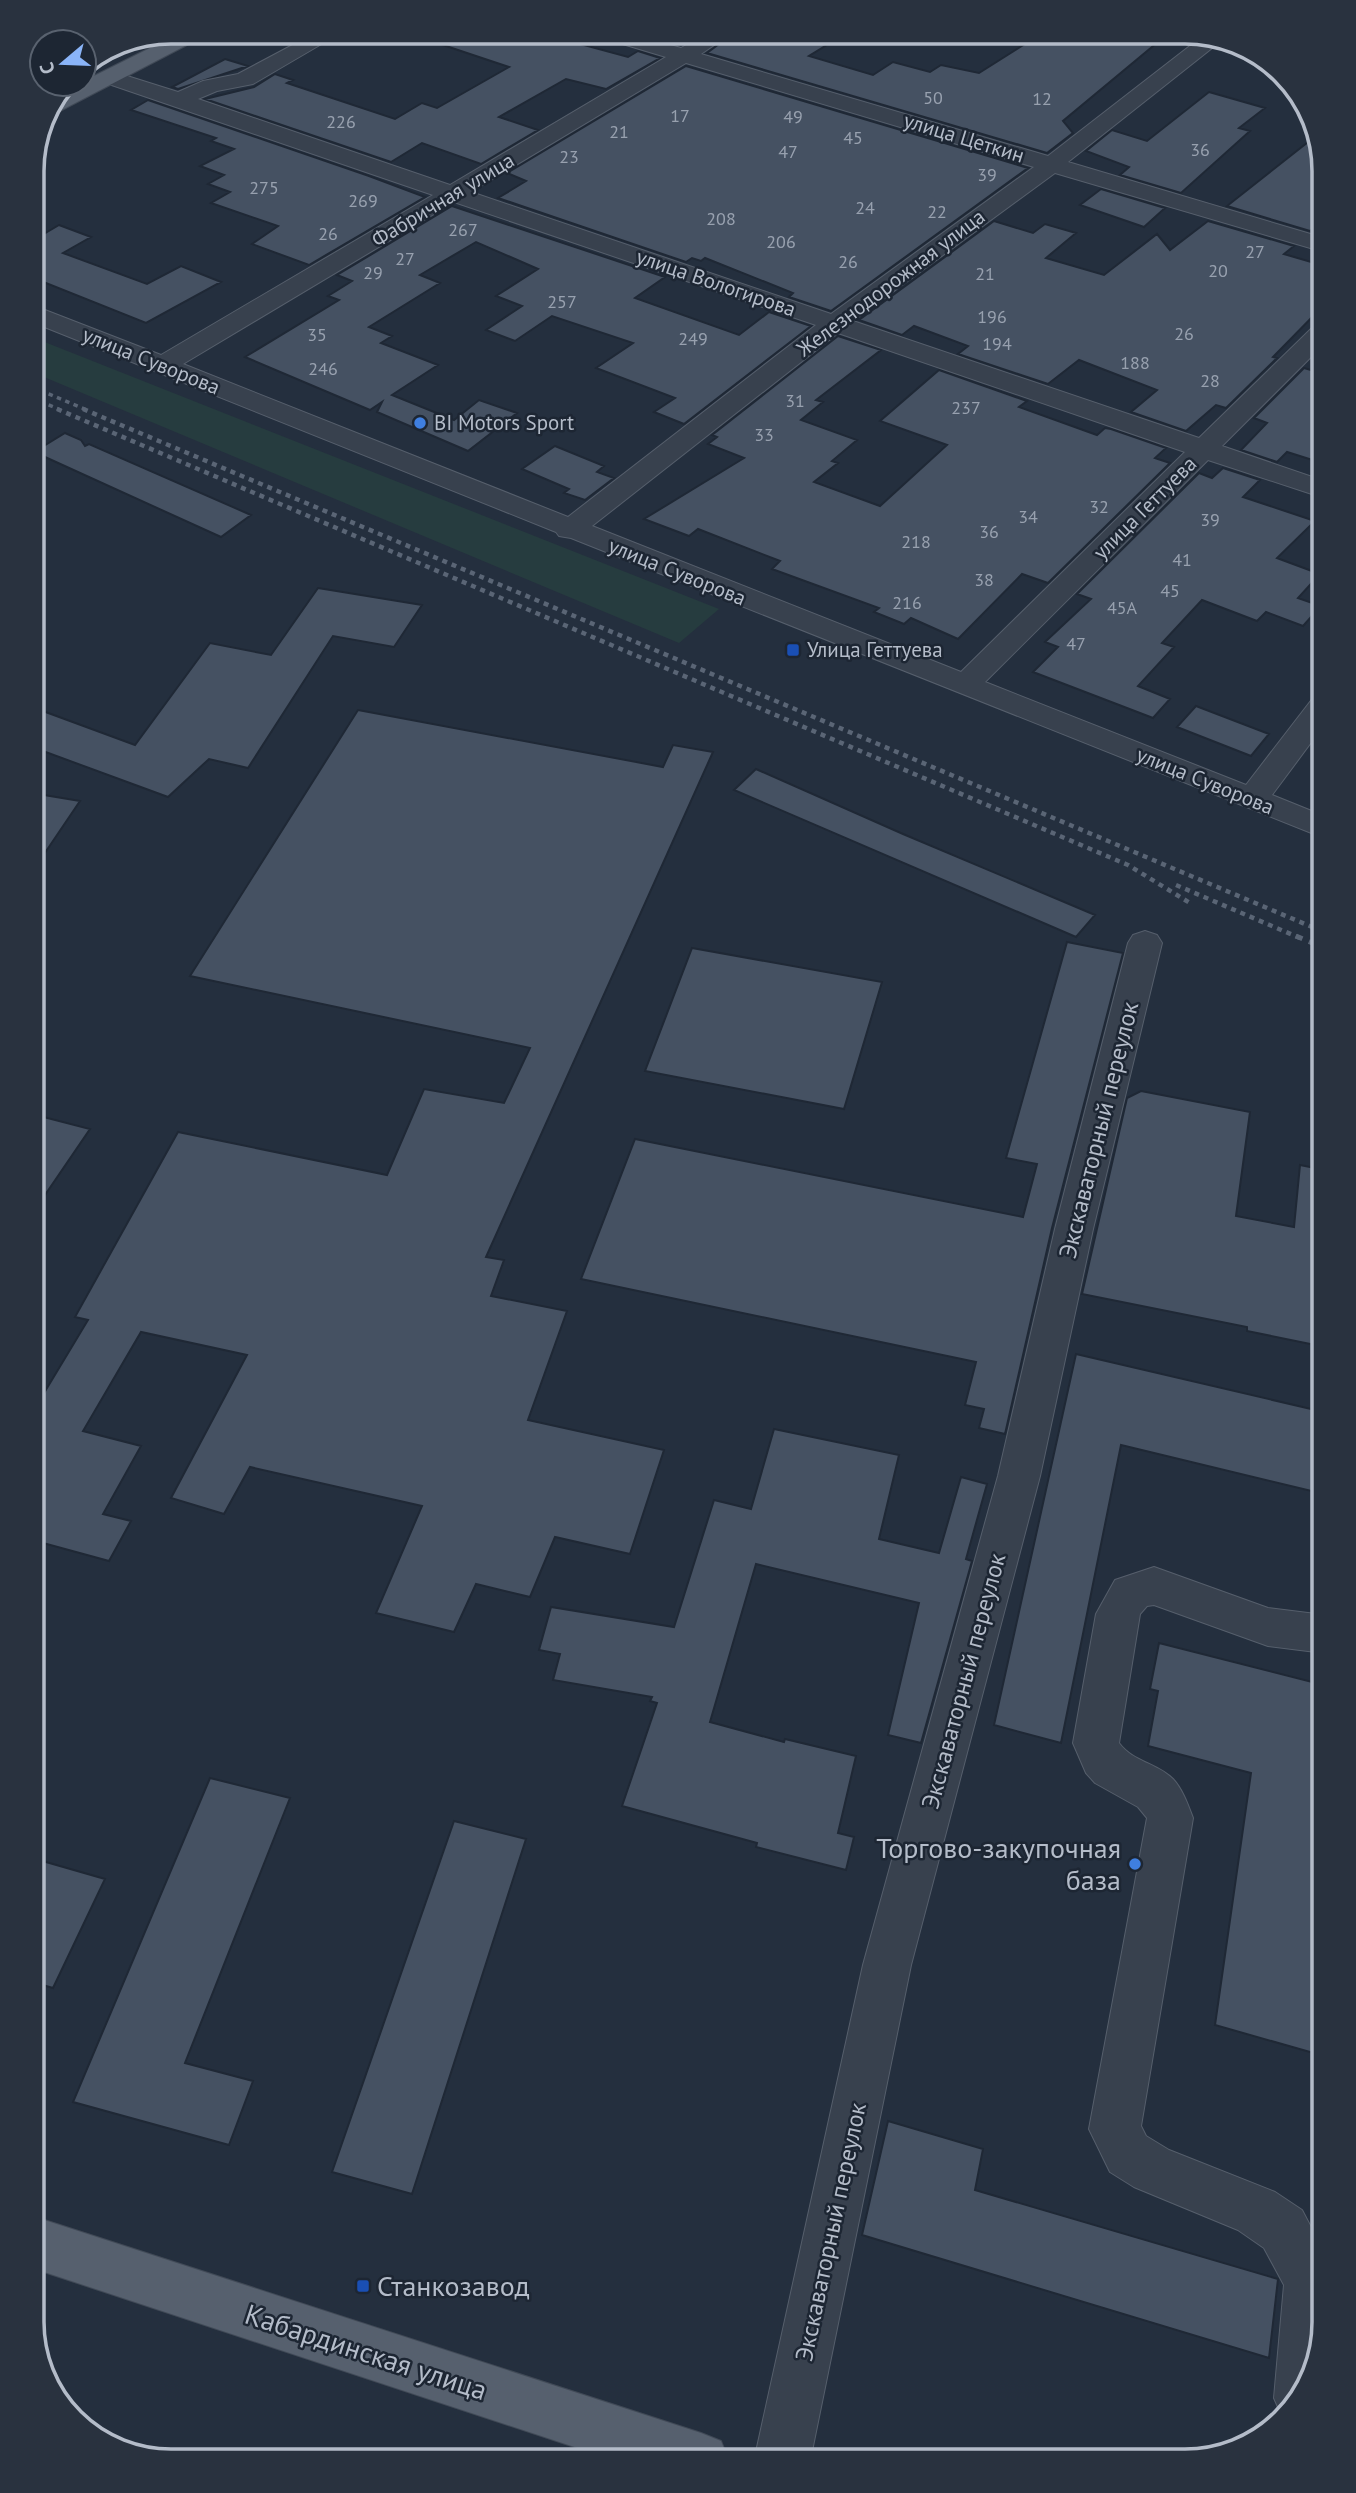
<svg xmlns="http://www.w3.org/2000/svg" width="1356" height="2493" font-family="'PT Sans',sans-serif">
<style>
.green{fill:#263c3f}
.building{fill:#455162;stroke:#1f2835;stroke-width:2}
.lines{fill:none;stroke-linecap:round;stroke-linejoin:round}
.minor-casing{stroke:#565f6c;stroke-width:2}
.major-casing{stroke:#414a57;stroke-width:2}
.minor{fill:#38414e;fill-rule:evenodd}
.major{fill:#56606e;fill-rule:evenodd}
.rail-far2{stroke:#5a6575;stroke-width:3.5;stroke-dasharray:4.5 4.5;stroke-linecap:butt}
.rail-far1{stroke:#5a6575;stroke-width:4.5;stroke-dasharray:5 5;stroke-linecap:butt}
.rail{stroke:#5a6575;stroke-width:5;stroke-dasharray:7 7;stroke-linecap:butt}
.shop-dot{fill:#3f7fe0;stroke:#1d2633;stroke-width:2.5}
.transit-dot{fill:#1a4fb4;stroke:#1d2633;stroke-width:2.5}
.labels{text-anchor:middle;stroke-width:5;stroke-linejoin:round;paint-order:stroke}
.far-number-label{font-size:18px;fill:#98a1af}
.far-street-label{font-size:21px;fill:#b4bcc9;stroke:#1d2633}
.far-poi-label{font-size:21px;fill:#b4bcc9;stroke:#1d2633;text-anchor:start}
.street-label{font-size:24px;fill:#b4bcc9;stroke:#1d2633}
.near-poi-label{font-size:28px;fill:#b4bcc9;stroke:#1d2633;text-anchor:end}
.near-street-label{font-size:28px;fill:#b4bcc9;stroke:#1d2633}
.rim{fill:none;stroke:#b4bcc9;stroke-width:3.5}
</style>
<rect width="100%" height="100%" fill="#242f3e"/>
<path class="green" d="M32 337 719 609 679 643 32 372Z"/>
<path class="building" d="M417 32H536L628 57 638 51 660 58 606 89 566 79 499 117 538 130 481 164 422 143 391 162 205 99 254 87 275 74 293 80 287 83 395 119 422 103 437 108 509 67 416 36Z
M672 32H704L681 45 659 39Z
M735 32H776L786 35 791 32H848L809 56 873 75 893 62 930 72 941 65 979 73 1044 32H1170L1063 121 1073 133 1047 153 707 53Z
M225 59 248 66 178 89 172 87Z
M686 66 1028 168 831 311 789 297 793 293 705 258 701 261 692 258 686 262 498 198 526 181 507 173Z
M1209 92 1265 108 1239 128 1250 131 1181 193 1120 175 1129 167 1086 151 1112 130 1147 141Z
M148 100 369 176 425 197 309 265 252 244 278 226 211 203 230 192 208 184 224 175 200 166 234 149 211 141 216 138 131 110Z
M1317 135 1325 171V219L1310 231 1227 206Z
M1101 189 1165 208 1144 227 1080 205Z
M452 206 665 277 635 298 739 335 769 312 811 326 684 424 654 412 675 398 596 368 633 343 552 316 515 341 486 330 522 306 496 296 538 269 476 242 420 275 440 283 369 327 392 336 381 343 438 365 392 395 454 420 479 400 517 413 468 451 377 412 382 402 370 410 245 357 339 300 328 296 352 281 337 275Z
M994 221 1033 233 1045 224 1076 233 1046 258 1104 275 1157 234 1170 250 1208 221 1294 246 1284 254 1325 266V304L1273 357 1277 358 1226 408 1216 405 1186 431 1131 412 1157 390 1079 360 1048 384 958 354 968 346 914 326 902 335 859 320Z
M59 225 91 237 63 253 147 284 181 266 221 282 146 323 41 281H32V241Z
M838 336 881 350 816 400 823 402 801 420 857 440 832 461 838 463 814 482 880 506 947 445 880 421 939 370 1027 401 1019 407 1097 435 1105 428 1111 429 1166 448 1155 458 1170 463 1048 583 1022 574 958 639 911 618 904 624 874 612 879 608 772 569 780 561 698 529 689 536 644 519 744 458 708 444 717 437 712 435Z
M1304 368 1325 374V464L1287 452 1277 462 1241 450 1267 423 1254 418Z
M65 433 81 440 85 446 89 444 251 515 221 537 34 452Z
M555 446 604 466 597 472 614 478 585 500 564 493 569 489 522 469Z
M1223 468 1260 480 1243 497 1315 521 1277 558 1320 574 1298 598 1321 606 1303 626 1266 612 1257 621 1202 600 1162 643 1174 647 1138 686 1170 699 1153 718 1033 672 1058 647 1045 642 1091 599 1077 594 1199 473 1212 478Z
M318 588 422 605 394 647 333 636 248 768 209 759 168 797 32 747V707L135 745 210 643 271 655Z
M1196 706 1269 734 1251 756 1177 727Z
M358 710 663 767 673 745 713 752 486 1257 504 1260 491 1296 567 1311 528 1420 664 1450 630 1554 555 1537 530 1597 476 1584 454 1632 376 1613 422 1506 250 1467 224 1514 171 1498 247 1355 141 1332 83 1431 141 1446 103 1514 131 1521 109 1561 32 1540V1413L88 1320 75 1317 178 1132 387 1175 424 1089 504 1103 530 1048 190 976Z
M756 769 903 834 1095 915 1076 937 734 790Z
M32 793 80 801 32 872Z
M1067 942 1123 953 1052 1228 1005 1434 979 1428 984 1409 965 1405 976 1362 581 1279 635 1139 1023 1217 1037 1164 1006 1158Z
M692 948 882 982 844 1109 645 1071Z
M1141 1091 1250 1112 1236 1216 1294 1227 1300 1165 1325 1170V1347L1247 1331V1327L1082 1294 1127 1098Z
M32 1114 90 1129 32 1214Z
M1076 1354 1324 1412V1494L1121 1445 1061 1743 994 1725Z
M774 1429 899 1455 879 1539 939 1553 961 1477 987 1484 966 1559 972 1561 921 1743 888 1735 919 1603 756 1564 710 1722 784 1742 785 1739 856 1756 838 1833 854 1837 846 1870 756 1847 757 1843 622 1806 657 1703 650 1701 652 1697 553 1680 560 1654 539 1650 551 1607 674 1627 714 1500 751 1509Z
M1159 1643 1324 1685V1778L1312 1877 1324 1880V2056L1215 2025 1251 1773 1148 1746 1158 1691 1150 1689Z
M210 1778 290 1798 185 2063 253 2081 229 2145 73 2102Z
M454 1821 526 1839 412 2194 332 2172Z
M32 1858 105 1879 53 1988 32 1982Z
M888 2121 983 2149 975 2190 1278 2279 1269 2358 862 2235Z"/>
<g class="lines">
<defs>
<path id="minor" d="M317 32H342L253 84 217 91 198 99 450 185 666 57 596 36 593 32H624L681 48 709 32H733L701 54 1048 156 1204 35 1221 41 1068 162 1324 238V252L1055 173 853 321 1199 438 1315 325 1324 323V344L1222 446 1324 481V498L1208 460 985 682 1246 785 1313 698 1324 696V725L1272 795 1324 816V838L571 538 559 536 556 532 32 322V305L161 355 433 195 100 81 97 76 108 70 178 92 203 81 238 74ZM686 63 1034 167 831 314 471 192ZM454 202 816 325 568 517 183 364ZM838 333 1185 452 961 672 592 526Z
M1145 931 1157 935 1162 943 1093 1229 1040 1476 911 1965 810 2461H754L863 1965 998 1476 1055 1229 1128 943 1133 935Z
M1154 1567 1268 1608 1324 1615V1653L1268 1646 1154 1605 1147 1606 1140 1614 1119 1743C1133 1762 1157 1763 1173 1779 1183 1790 1188 1805 1193 1818L1141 2126 1146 2136 1169 2150 1275 2192 1302 2210 1324 2252V2323L1301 2399 1282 2416 1274 2398 1284 2285 1264 2248 1238 2230 1134 2187 1110 2172 1089 2129 1147 1818 1138 1807 1095 1783 1086 1773 1073 1743 1096 1614 1115 1580Z"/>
<path id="major" d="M182 32H207L204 36 56 113 44 114 57 95 84 84V81Z
M32 2216 701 2433 721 2441 729 2461H617L32 2268Z"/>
</defs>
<use href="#minor" class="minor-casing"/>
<use href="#major" class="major-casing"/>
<use href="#minor" class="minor"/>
<use href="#major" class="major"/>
<path class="rail-far2" d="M32 387 87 410
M32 398 61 410"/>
<path class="rail-far1" d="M57 409 1128 865 1190 903
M83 409 1324 932
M1176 885 1300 938"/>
<path class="rail" d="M1296 936 1324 948"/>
</g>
<g class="shop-dot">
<circle cx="420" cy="423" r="7"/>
<circle cx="1135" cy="1864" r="7"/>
</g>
<g class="transit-dot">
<rect x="786" y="643" width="14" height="14" rx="3.5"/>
<rect x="356" y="2279" width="14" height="14" rx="3.5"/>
</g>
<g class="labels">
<g class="far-number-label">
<text x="933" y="104">50</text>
<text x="1042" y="105">12</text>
<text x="680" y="122">17</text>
<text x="793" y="123">49</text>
<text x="341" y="128">226</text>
<text x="619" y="138">21</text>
<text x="853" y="144">45</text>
<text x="1200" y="156">36</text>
<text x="788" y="158">47</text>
<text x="569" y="163">23</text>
<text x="987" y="181">39</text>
<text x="264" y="194">275</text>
<text x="363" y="207">269</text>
<text x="865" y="214">24</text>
<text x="937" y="218">22</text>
<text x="721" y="225">208</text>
<text x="463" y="236">267</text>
<text x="328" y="240">26</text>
<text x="781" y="248">206</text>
<text x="1255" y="258">27</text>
<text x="405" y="265">27</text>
<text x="848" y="268">26</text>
<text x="1218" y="277">20</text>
<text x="373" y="279">29</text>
<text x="985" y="280">21</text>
<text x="562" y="308">257</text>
<text x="992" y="323">196</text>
<text x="1184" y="340">26</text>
<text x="317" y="341">35</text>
<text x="693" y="345">249</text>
<text x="997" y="350">194</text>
<text x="1135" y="369">188</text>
<text x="323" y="375">246</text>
<text x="1210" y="387">28</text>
<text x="795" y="407">31</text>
<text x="966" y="414">237</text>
<text x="764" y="441">33</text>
<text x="1099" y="513">32</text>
<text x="1028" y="523">34</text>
<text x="1210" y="526">39</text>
<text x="989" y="538">36</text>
<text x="916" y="548">218</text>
<text x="1182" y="566">41</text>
<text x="984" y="586">38</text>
<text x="1170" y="597">45</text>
<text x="907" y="609">216</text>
<text x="1122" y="614">45А</text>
<text x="1076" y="650">47</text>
</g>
<g class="far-street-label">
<text transform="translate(964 138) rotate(17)" y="7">улица Цеткин</text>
<text transform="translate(443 200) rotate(-31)" y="7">Фабричная улица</text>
<text transform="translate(716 283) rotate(19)" y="7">улица Вологирова</text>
<text transform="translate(891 283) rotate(-37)" y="7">Железнодорожная улица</text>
<text transform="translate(151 361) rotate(22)" y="7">улица Суворова</text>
<text transform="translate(1145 508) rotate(-45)" y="7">улица Геттуева</text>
<text transform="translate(677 572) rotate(22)" y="7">улица Суворова</text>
<text transform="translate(1205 781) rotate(22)" y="7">улица Суворова</text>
</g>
<g class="far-poi-label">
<text x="434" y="430">BI Motors Sport</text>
<text x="807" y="657">Улица Геттуева</text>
</g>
<g class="street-label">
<text transform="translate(1099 1130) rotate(-76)" y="8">Экскаваторный переулок</text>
<text transform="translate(964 1681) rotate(-75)" y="8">Экскаваторный переулок</text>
<text transform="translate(831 2232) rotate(-78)" y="8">Экскаваторный переулок</text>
</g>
<g class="near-poi-label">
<text x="1121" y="1858">Торгово-закупочная<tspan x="1121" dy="32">база</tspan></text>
<text x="377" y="2296" text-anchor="start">Станкозавод</text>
</g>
<g class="near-street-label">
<text transform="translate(366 2352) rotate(18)" y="10">Кабардинская улица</text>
</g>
</g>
<path d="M0 0H1356V2493H0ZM171 44H1185A127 127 0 0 1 1312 171V2322A127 127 0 0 1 1185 2449H171A127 127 0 0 1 44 2322V171A127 127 0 0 1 171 44Z" fill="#29323f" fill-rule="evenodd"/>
<path class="rim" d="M171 44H1185A127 127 0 0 1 1312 171V2322A127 127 0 0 1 1185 2449H171A127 127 0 0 1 44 2322V171A127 127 0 0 1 171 44Z"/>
<g transform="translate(63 63) rotate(251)"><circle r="33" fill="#1d2633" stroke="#59626f" stroke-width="2"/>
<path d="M0-5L12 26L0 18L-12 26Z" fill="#8ab4f8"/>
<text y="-10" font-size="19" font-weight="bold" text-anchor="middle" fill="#b4bcc9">С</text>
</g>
</svg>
